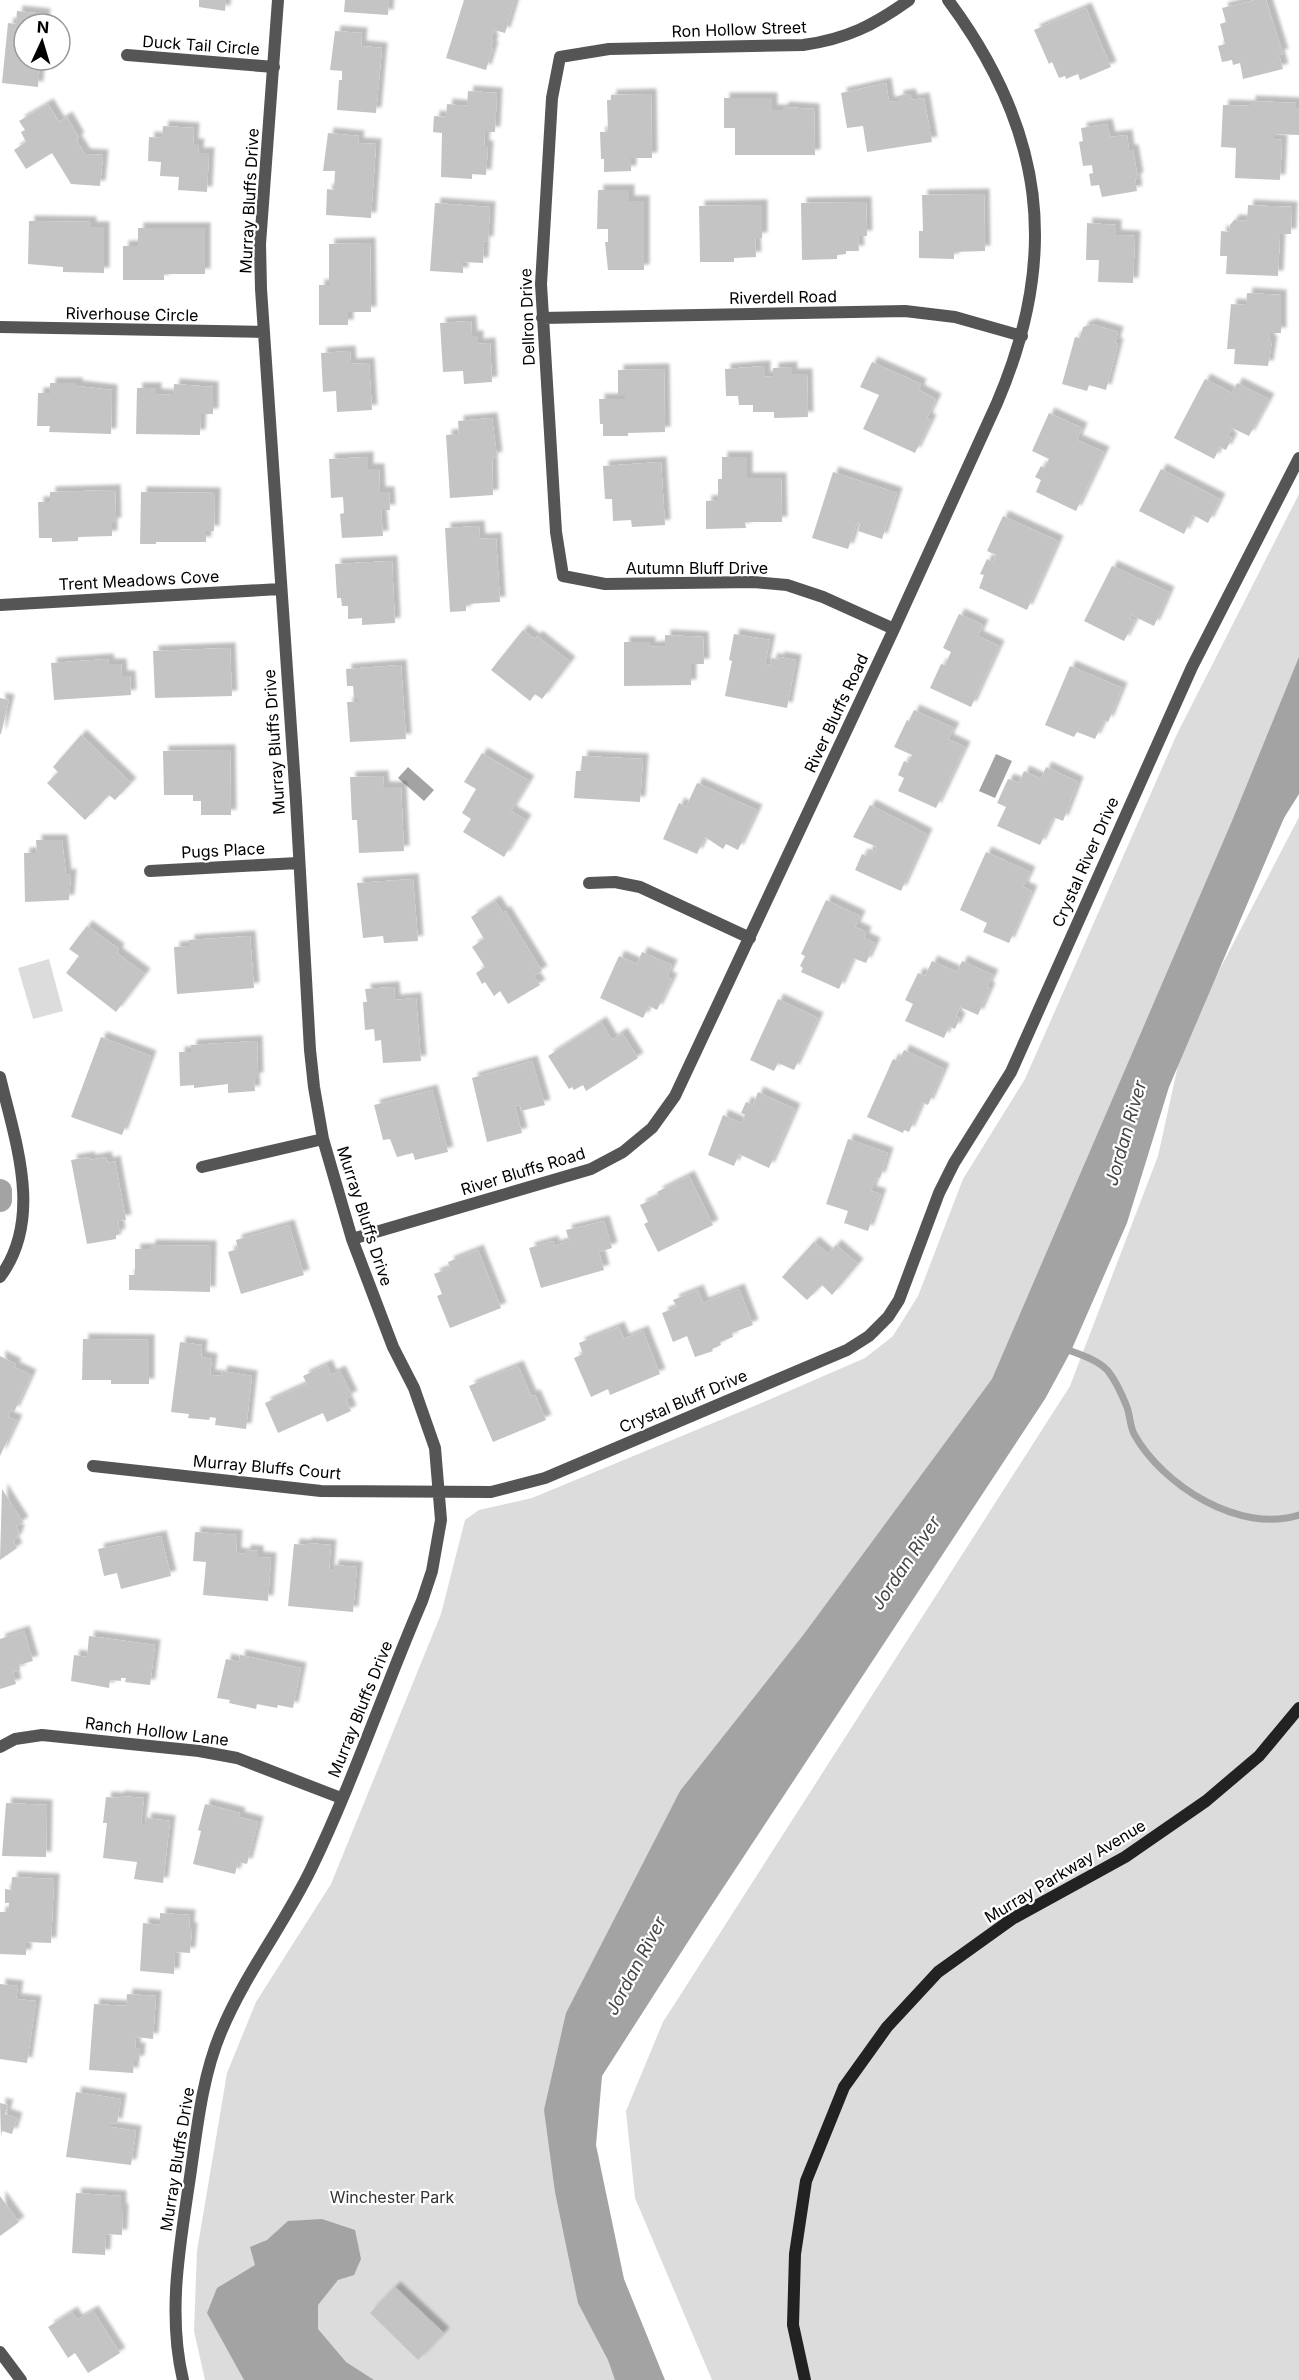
<svg xmlns="http://www.w3.org/2000/svg" width="1299" height="2380" font-family="Inter,sans-serif">
<style>
.green{fill:#dcdcdc}
.water{fill:#a3a3a3}
.lines{fill:none;stroke-linecap:round;stroke-linejoin:round}
.stream{stroke:#a3a3a3;stroke-width:7}
.canal{stroke:#a3a3a3;stroke-width:24}
.building{fill:#c4c4c4;filter:url(#shadow)}
.lane{stroke:#555;stroke-width:12}
.street{stroke:#555;stroke-width:12}
.secondary{stroke:#222;stroke-width:12}
.labels{text-anchor:middle;stroke-width:4.5;stroke-linejoin:round;paint-order:stroke}
.street-label{font-size:16px;fill:#000;stroke:#fff}
.park-label{font-size:16px;fill:#333;stroke:#fff}
.water-label{font-size:18px;font-style:italic;fill:#444;stroke:#fff}
</style>
<defs>
<filter id="shadow"><feDropShadow dx="5.5" dy="-5.5" stdDeviation="1.5" flood-color="#0004"/></filter>
</defs>
<rect width="100%" height="100%" fill="#fff"/>
<path class="green" d="M1299 494V746L1069 1245 568 2130 634 2380H205L194 2331 197 2251 227 2073 256 2002 331 1884 441 1614 465 1520 479 1510 532 1498 759 1404 865 1358 893 1336 918 1296 963 1179 1025 1079 1177 734Z
M1299 817V2380H712L635 2198 626 2111 663 2022 1070 1386 1158 1156 1184 1038Z
M49 959 63 1011 33 1019 18 968Z"/>
<path class="water" d="M1299 657V794L1284 818 1169 1087 1127 1223 1071 1351 1045 1399 700 1923 602 2076 596 2145 624 2279 665 2380H615L608 2360 578 2303 555 2192 544 2110 566 2013 680 1791 804 1634 992 1379 1232 821Z
M996 754 1012 761 995 798 979 791Z
M408 767 434 790 424 801 398 778Z
M322 2219 355 2230 361 2259 354 2275 338 2280 318 2305V2329L346 2362 374 2380H244L207 2313 217 2288 255 2265 250 2247 267 2240 288 2221Z"/>
<g class="lines">
<path class="stream" d="M1063 1348C1078 1354 1097 1359 1108 1371 1115 1380 1123 1397 1127 1407 1130 1416 1130 1426 1134 1434 1163 1486 1240 1534 1299 1515"/>
<path class="canal" d="M0 1191V1200"/>
</g>
<path class="building" d="M199 0H226L225 11 199 7Z
M345 0H389L388 15 344 12Z
M464 0H515L505 33 494 30 491 38 493 40 491 47H493L486 70 446 58Z
M1255 0H1266L1283 54 1279 55 1283 69 1243 79 1240 63 1233 65 1232 60 1222 62 1218 46 1225 44 1220 24 1226 22 1222 8Z
M1086 8 1111 67 1080 80 1078 74 1066 79 1065 76 1059 78 1052 62 1049 64 1034 30Z
M17 11 45 14 44 24H24V60H40L38 87 2 83 8 23 16 24Z
M335 31 362 33 361 46 382 48 376 113 337 110 339 80H342V71L330 70Z
M886 83 889 102 898 101V96L910 94 912 100 924 98 932 142 867 152 863 126 847 128 841 93Z
M468 91 497 93 495 132H485L484 146H488L486 175 472 174V179L441 177 442 133 433 132 434 116 446 117 447 104 467 106Z
M651 94 652 158H631V171L604 172V159H601L600 132H608L607 100H611V95Z
M724 98H772V110H783V107L814 109 815 155H735V128H724Z
M1250 101 1296 103V108H1299V135L1274 134V139L1282 140 1280 180 1235 178 1236 148 1221 147 1223 105 1250 106Z
M48 104 59 122 67 117 79 138 76 140 85 154 103 155 100 186 71 184 52 153 26 169 14 150 26 142 21 132 25 130 19 121Z
M1107 124 1110 137 1127 135 1129 150H1133L1138 178 1135 179 1137 191 1102 197 1099 185 1091 186 1089 174 1093 173 1092 165 1083 166 1079 142 1083 141 1081 128Z
M163 126 194 128 193 144H199L198 153H209L207 192 178 190 179 177 160 176 161 162 148 161 149 137 162 138Z
M328 133 359 136 358 143 376 144 371 218 326 215 327 189 334 190 335 171H323Z
M598 190H629V201H644V270H608L605 242H608V229H597Z
M984 194 985 251 954 252V259L919 258V231H923L922 195Z
M866 202 867 236H858L859 251H846V254L837 255V259L802 260 801 203Z
M435 203 490 207 488 242 484 241 483 263 463 262V273L430 271Z
M762 205V238H755L756 257 734 258V262H700L699 206Z
M1248 205 1292 207 1291 234H1280L1278 276 1226 274 1227 256H1220L1221 231 1229 232 1230 225 1234 220 1247 221Z
M29 221 91 222V227H104V273L63 272V267L28 264Z
M1087 223 1116 225V235L1135 236 1133 283 1098 282 1099 260H1086Z
M138 228H205V274H164V280H123V246H138Z
M370 243 371 312H348V325H319V285H329V244Z
M1247 293 1281 295V333H1270L1269 341H1272L1268 366 1234 364 1235 349H1227L1231 304 1246 305Z
M471 321 472 336H478V344L490 343 492 382 464 384 463 371 443 372 440 323Z
M1091 324 1118 332 1115 343 1118 344 1106 390 1089 385 1087 391 1062 384 1075 337 1080 338 1083 327Z
M350 351 351 364 369 363 372 410 337 412 336 391 323 392 321 353Z
M872 362 921 384 919 390 936 399 927 418 931 420 915 453 863 429 879 395 860 387Z
M765 366V377L773 376V368L792 367V374H807L808 417 774 418V412H753V405H739L738 396H726L725 369Z
M664 369 665 432 628 433V436H603V424H600L599 399H625V395H618V370Z
M1205 379 1232 393 1237 383 1269 399 1249 436 1232 428 1228 436 1232 438 1226 450 1220 447 1214 459 1174 438Z
M50 383H77V386L112 390 111 434 49 432 50 426H37L38 393H50Z
M174 384 213 387V414H201L200 435 136 434 137 388H156V394L173 395Z
M1049 413 1082 428 1077 440 1104 452 1076 511 1036 492 1041 480 1035 477 1041 466 1044 468 1049 459 1032 451Z
M492 418 497 457 492 458 493 495 450 498 446 435 459 434 458 421Z
M368 457V469H379L380 492H389L390 510H381L383 536 342 538 340 514 344 513 343 497 331 498 329 459Z
M722 457H747V478H781L782 522H745L746 528 706 529V501L718 500V479H722Z
M661 462 665 525 632 527 631 520 613 521 612 499H605L603 466Z
M1161 469 1220 499 1208 523 1193 515 1184 534 1139 511Z
M833 472 897 493 882 539 858 531 860 524 857 523 848 549 812 538Z
M115 490 116 523H112V536L78 537V541L52 542V538H39L38 502H50V492Z
M141 492 215 493 214 531H206V542H156V544H140Z
M1003 516 1058 541 1027 610 979 588 984 575 980 574 987 559 993 562 996 555 987 551Z
M479 526 480 539 496 538 500 602 466 604V611L450 612 445 528Z
M392 561 395 623 362 625V618L348 619V606H342L341 598H337L335 564Z
M1112 566 1169 592 1154 626 1131 615 1129 618 1135 620 1124 641 1084 621Z
M959 614 983 625 978 636 999 646 971 707 930 688 941 664 945 665 951 652 943 648Z
M523 630 535 639 537 636 570 662 542 699 535 694 530 701 491 670Z
M734 634 770 640 765 664 770 665 772 658 778 660 779 657 796 660 787 708 725 696 732 661 729 660Z
M665 635 703 637 704 664H691V685L624 686V642H650V647L665 646Z
M230 648 232 696 155 698 153 651Z
M108 659 109 664H121L122 676H130L131 695 54 700 51 663Z
M401 665 406 739 350 742 347 702H358V698H354L353 686H347L346 669Z
M1070 666 1122 688 1108 722 1104 720 1095 739 1077 732 1074 737 1045 725Z
M0 698 9 700 1 734H0Z
M914 710 954 728 948 739 965 747 936 808 898 791 904 778 898 775 904 761 908 763 912 755 894 747 907 720 909 721Z
M81 735 131 783 115 800 109 795 85 820 47 783 58 772 53 767Z
M230 750 231 815H201V801H193V795H164L163 751Z
M482 753 529 781 511 811 526 820 504 857 463 832 471 819 462 813 476 789 464 782Z
M582 756 643 759 640 802 574 798 576 771H581Z
M1046 767 1078 782 1063 821 1053 817 1040 845 997 826 1006 807 997 803 1008 779 1019 783 1024 771 1041 779Z
M383 776 384 787H401L404 851 359 853 357 820H352L350 777Z
M697 783 757 810 738 850 726 844 723 849 705 837 697 854 663 839 679 803 686 807Z
M870 805 927 834 901 891 855 870 862 854 866 856 869 849 875 852 877 847 853 837Z
M36 840H62L66 875 71 874 69 900 25 902 24 853H37Z
M986 852 1030 872 1023 887 1032 891 1009 943 983 932 987 923 960 910Z
M413 879 418 941 384 943 383 936 363 938 357 883Z
M826 900 860 916 855 927 866 932 864 938 875 943 866 963 853 958 839 989 801 972 803 968 800 966 805 956 801 954Z
M495 901 503 913 505 911 542 971 534 976 540 985 508 1004 500 991 494 996 485 982 482 984 476 973 485 967 472 947 484 939 471 917Z
M87 926 119 949 117 953 145 974 116 1012 66 973 79 956 69 949Z
M250 936 254 988 177 994 174 947 189 946V940Z
M642 952 672 965 667 977 672 979 657 1010 649 1006 643 1018 600 998 619 956 637 964Z
M932 961 957 972 962 961 993 975 987 987 990 988 978 1015 960 1007 956 1016 960 1018 955 1029 949 1026 944 1038 905 1021 913 1004 905 1000 918 973 925 976Z
M394 987 395 1000 416 998 421 1061 383 1063 381 1040 375 1041 374 1029 365 1030 363 1002H367L365 989Z
M778 999 818 1018 794 1070 778 1063 774 1071 750 1060Z
M601 1022 612 1040 622 1033 638 1058 586 1091 583 1085 574 1090 572 1087 569 1089 548 1056Z
M101 1037 151 1056 122 1135 71 1117Z
M257 1041 258 1078H254L255 1091 228 1093V1084L194 1088V1085L180 1086 179 1052H191V1045Z
M904 1050 944 1069 928 1105 922 1102 909 1132 904 1130 903 1133 867 1117 893 1059 899 1061Z
M532 1061 545 1105 521 1111 520 1105 515 1106 522 1133 487 1142 472 1078Z
M432 1090 448 1152 415 1160 413 1153 397 1157 390 1139 383 1140 374 1105Z
M758 1092 795 1109 769 1168 739 1154 734 1166 708 1155 723 1115 741 1123 745 1115 741 1113 746 1102 753 1105Z
M848 1139 888 1153 880 1178 876 1177 871 1191 881 1194 868 1231 844 1223 848 1211 826 1204Z
M89 1157 90 1160 106 1157 108 1163 115 1161 126 1220 118 1221 120 1234 116 1235V1239L87 1244 71 1160Z
M689 1176 713 1225 658 1252 644 1224 648 1222 640 1205 659 1196 657 1192Z
M604 1221 612 1248 599 1252 604 1270 541 1288 529 1248 553 1241 554 1246 569 1241 566 1230Z
M289 1225 304 1275 241 1294 228 1252 238 1249 236 1240Z
M814 1242 828 1254 836 1245 858 1264 832 1295 822 1285 807 1300 782 1277Z
M150 1245 211 1246 210 1292 129 1290V1275H135V1249H150Z
M478 1250 501 1308 450 1328 437 1296 442 1294 434 1274 450 1268 448 1262Z
M739 1289 753 1325 732 1333 733 1337 720 1342 721 1345 712 1349 713 1351 695 1357 687 1336 673 1342 662 1313 677 1307 673 1300 698 1290 703 1303Z
M619 1327 624 1339 643 1331 660 1374 610 1395 608 1389 591 1397 574 1358 583 1354 579 1343Z
M83 1339 149 1340V1384H111V1380H82Z
M180 1342 202 1345 201 1357 212 1359 210 1375 221 1376 222 1371 252 1376 246 1429 215 1425 216 1418 210 1417 209 1420 188 1418 189 1414 171 1412Z
M0 1356 16 1364 14 1367 31 1375 14 1412 11 1410 8 1417 17 1420 0 1456Z
M327 1365 331 1375 340 1371 352 1396 346 1399 351 1411 327 1422 323 1413 278 1433 265 1403 307 1384 303 1376Z
M518 1366 531 1396 535 1395 546 1420 493 1442 469 1386Z
M2 1489 23 1522 16 1527 19 1531 16 1539 13 1541 17 1548 0 1560Z
M195 1532 237 1535 236 1553 245 1554V1550L258 1551V1557L271 1558 268 1601 203 1595 206 1562 193 1561Z
M161 1536 171 1576 121 1589 117 1573 104 1576 98 1549Z
M306 1543 331 1545 329 1570 333 1571V1565L357 1567 353 1612 288 1606 294 1544 306 1545Z
M24 1631 33 1661 19 1665 20 1670 13 1672 16 1684 0 1689V1639Z
M89 1636 155 1645 150 1685 125 1682 126 1678H121V1681L110 1680 109 1688 71 1681 74 1655 87 1657Z
M240 1655 301 1668 293 1708 278 1705 277 1708 257 1704 256 1709 229 1703 230 1700 217 1698 226 1659 239 1662Z
M119 1796 144 1798 141 1824H145L146 1818 170 1821 163 1883 134 1879 137 1862 103 1858 107 1823H103L106 1797 119 1798Z
M6 1803 47 1805 46 1857 2 1856Z
M205 1804 240 1813 239 1817 258 1822 247 1864 238 1862 235 1874 193 1864 201 1831 198 1830Z
M12 1877 54 1879 51 1943 26 1942V1955L0 1954V1912H8L9 1903H5V1889L11 1890Z
M160 1913 190 1915 189 1928H192L190 1953 175 1952 174 1974 140 1971 143 1923 160 1925Z
M0 1984 18 1986 16 1999 36 2001 27 2063 0 2059Z
M127 1994 156 1996 153 2039 136 2037 135 2048H140L139 2061H134L133 2073 89 2070 94 2004 126 2006Z
M76 2092 121 2099 117 2124 111 2123V2127L136 2131 131 2165 66 2157Z
M0 2103 8 2105 5 2114 17 2118 12 2134 2 2131 1 2137Z
M76 2193 121 2196V2209H123L122 2235 106 2234 105 2255 72 2253Z
M0 2196 19 2222 0 2236Z
M395 2287 444 2333 418 2360 370 2313Z
M93 2311 120 2353 88 2373 75 2353 68 2358 48 2327 72 2312 77 2320Z"/>
<g class="lines">
<path class="lane" d="M0 1077C15 1141 44 1218 0 1277"/>
<path class="street" d="M127 55 274 67
M542 318 905 311 955 317 1022 336
M0 327 264 332
M0 605 280 589
M894 629 823 597 787 585 754 582 605 584 563 576 556 532 541 284 552 98 560 57 609 49 803 45C847 39 874 25 909 0
M150 871 298 863
M589 883 615 882 640 887 750 938
M202 1167 323 1139
M352 1239 591 1169 623 1152 652 1128 675 1096 894 629 997 403C1061 254 1044 129 948 0
M93 1466 321 1491 491 1492 545 1478 847 1350 869 1336 888 1317 899 1300 939 1193 954 1163 1011 1072 1192 667 1299 458
M0 1747 15 1739 42 1735 199 1751 237 1758 341 1798
M0 2352 21 2380
M183 2380C167 2313 180 2245 190 2177 197 2129 202 2077 221 2032 245 1974 284 1925 311 1869 353 1782 384 1689 422 1601L432 1571 441 1520 435 1448 414 1388 393 1347 352 1239 323 1139 314 1087 310 1050 296 801 261 289 260 244 278 0"/>
<path class="secondary" d="M805 2380 793 2325 795 2254 806 2181 844 2087 887 2027 938 1972 1012 1919 1125 1857 1206 1801 1259 1756 1299 1708"/>
</g>
<g class="labels">
<g class="street-label">
<text transform="translate(739 29) rotate(-2)" y="6">Ron Hollow Street</text>
<text transform="translate(201 45) rotate(4)" y="6">Duck Tail Circle</text>
<text transform="translate(249 201) rotate(-87)" y="6">Murray Bluffs Drive</text>
<text transform="translate(783 297) rotate(-1)" y="6">Riverdell Road</text>
<text transform="translate(132 314) rotate(1)" y="6">Riverhouse Circle</text>
<text transform="translate(527 317) rotate(-92)" y="6">Dellron Drive</text>
<text x="697" y="574">Autumn Bluff Drive</text>
<text transform="translate(139 580) rotate(-3)" y="6">Trent Meadows Cove</text>
<text transform="translate(836 713) rotate(-65)" y="6">River Bluffs Road</text>
<text transform="translate(274 742) rotate(-94)" y="6">Murray Bluffs Drive</text>
<text transform="translate(223 850) rotate(-3)" y="6">Pugs Place</text>
<text transform="translate(1085 862) rotate(-66)" y="6">Crystal River Drive</text>
<text transform="translate(523 1171) rotate(-17)" y="6">River Bluffs Road</text>
<text transform="translate(365 1216) rotate(72)" y="6">Murray Bluffs Drive</text>
<text transform="translate(683 1401) rotate(-23)" y="6">Crystal Bluff Drive</text>
<text transform="translate(267 1467) rotate(5)" y="6">Murray Bluffs Court</text>
<text transform="translate(360 1709) rotate(-68)" y="6">Murray Bluffs Drive</text>
<text transform="translate(157 1731) rotate(7)" y="6">Ranch Hollow Lane</text>
<text transform="translate(1065 1871) rotate(-31)" y="6">Murray Parkway Avenue</text>
<text transform="translate(177 2159) rotate(-81)" y="6">Murray Bluffs Drive</text>
</g>
<g class="park-label">
<text x="392" y="2203">Winchester Park</text>
</g>
<g class="water-label">
<text transform="translate(1126 1133) rotate(-74)" y="6">Jordan River</text>
<text transform="translate(906 1563) rotate(-56)" y="6">Jordan River</text>
<text transform="translate(636 1966) rotate(-62)" y="6">Jordan River</text>
</g>
</g>
<g transform="translate(42 42) rotate(4)"><circle r="28" fill="#ffffff" stroke="#999999" stroke-width="1.5"/>
<path d="M0-4.5L10 22L0 15L-10 22Z" fill="#000000"/>
<text y="-9" font-size="16" font-weight="bold" text-anchor="middle" fill="#000000">N</text>
</g>
</svg>
